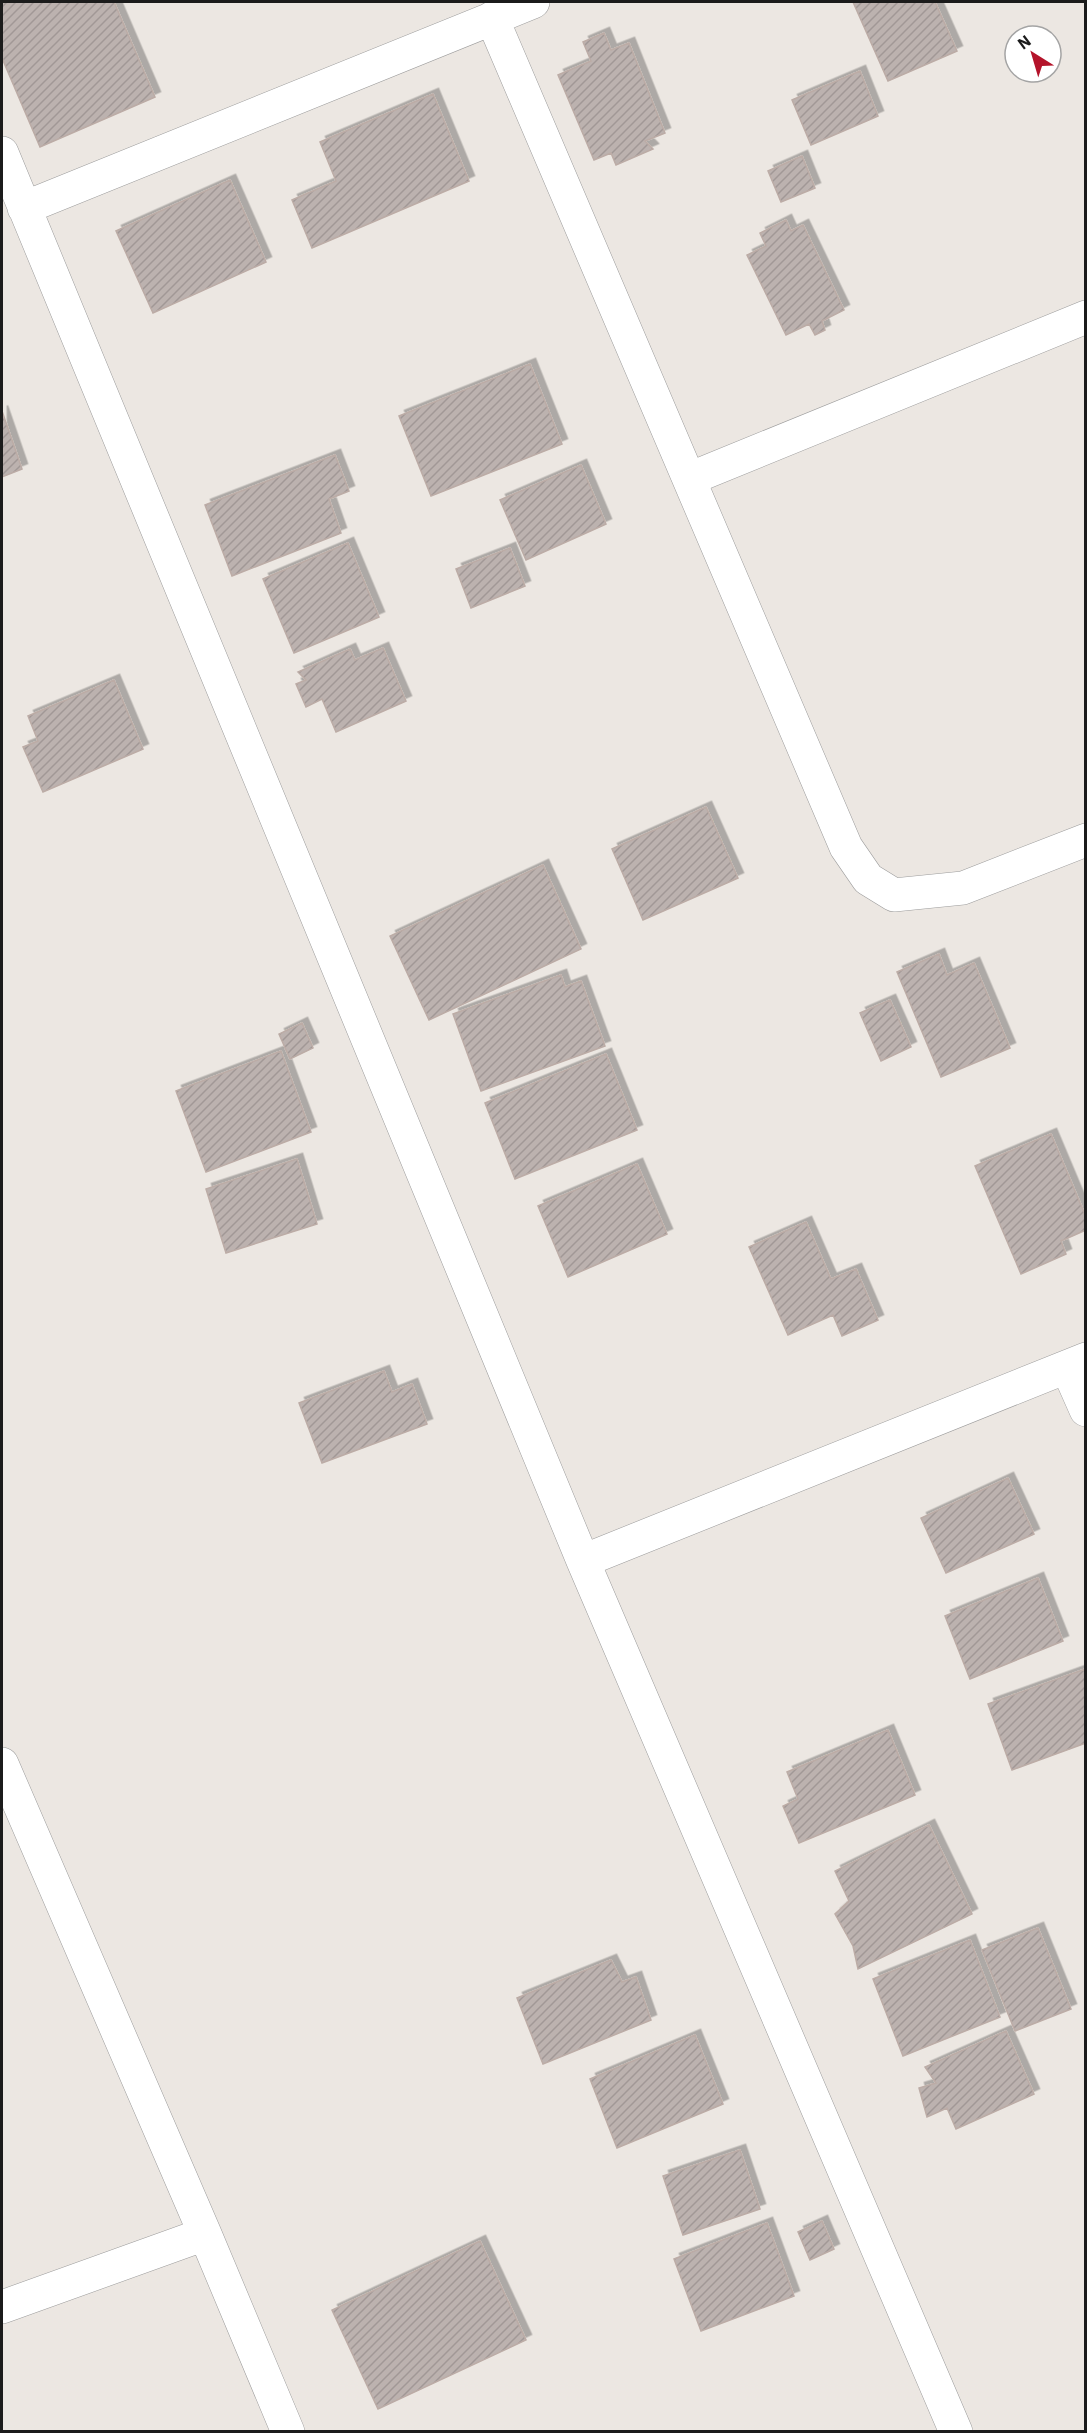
<svg xmlns="http://www.w3.org/2000/svg" width="1087" height="2433" font-family="'IBM Plex Sans',sans-serif">
<style>
.building{fill:url(#building-hatch);stroke:#bcaca6;stroke-width:1.5;filter:url(#shadow)}
.lines{fill:none;stroke-linecap:round;stroke-linejoin:round}
.minor-casing{stroke:#9c9c9c;stroke-width:34}
.minor{stroke:#fff;stroke-width:33}
</style>
<defs>
<pattern id="building-hatch" width="6" height="6" patternUnits="userSpaceOnUse" patternTransform="scale(1.5)"><rect width="6" height="6" fill="#bcb2af"/><path d="M-1 1l2-2M0 6l6-6M5 7l2-2" fill="none" stroke="#a19896"/></pattern>
<filter id="shadow"><feDropShadow dx="5.5" dy="-5.5" stdDeviation="0" flood-color="#0004"/></filter>
</defs>
<rect width="100%" height="100%" fill="#ece7e2"/>
<path class="building" d="M2 2H114L155 97 40 147 2 58Z
M853 2H935L957 51 888 81Z
M604 33 611 50 629 43 665 133 645 141 653 149 616 165 611 153 594 160 558 75 591 61 583 42Z
M860 71 878 116 811 145 792 100Z
M433 94 469 181 312 248 292 200 336 181 320 142Z
M802 156 815 188 781 202 768 171Z
M230 180 266 262 153 313 116 231Z
M786 220 791 231 803 225 844 310 822 321 825 330 815 335 809 324 786 335 747 255 766 246 760 233Z
M530 364 562 444 431 496 399 416Z
M2 411 22 469 2 477Z
M335 455 349 491 329 499 341 533 232 576 205 505Z
M581 465 606 524 526 560 500 500Z
M348 543 379 617 294 653 263 579Z
M510 548 525 586 471 608 456 569Z
M383 648 406 701 336 732 322 699 306 707 296 684 306 680 298 672 350 649 355 660Z
M114 680 143 749 43 792 23 747 38 741 28 716Z
M706 807 738 878 643 920 612 849Z
M543 865 581 949 429 1020 390 936Z
M939 954 947 975 974 963 1010 1048 941 1077 897 972Z
M561 975 565 987 581 981 605 1046 481 1091 453 1014Z
M890 1000 911 1047 881 1061 860 1013Z
M302 1023 313 1048 290 1059 279 1034Z
M281 1051 311 1132 206 1172 176 1091Z
M606 1054 637 1130 515 1179 485 1103Z
M1051 1134 1086 1217V1230L1061 1241 1066 1254 1021 1274 975 1166Z
M297 1159 317 1224 226 1253 206 1189Z
M637 1164 667 1234 568 1277 538 1206Z
M806 1222 831 1279 856 1269 878 1320 842 1336 833 1315 788 1335 749 1247Z
M384 1371 392 1392 412 1384 427 1424 322 1463 299 1403Z
M1008 1478 1034 1534 946 1573 921 1518Z
M1038 1578 1063 1641 970 1679 945 1616Z
M1085 1669 1086 1743 1012 1770 988 1704Z
M888 1730 915 1795 799 1843 783 1806 798 1799 787 1772Z
M929 1825 972 1914 858 1969 853 1946 835 1914 849 1901 835 1871Z
M1038 1928 1071 2009 1015 2031 982 1950Z
M970 1940 1000 2017 903 2056 873 1979Z
M611 1960 622 1982 636 1977 651 2020 543 2064 517 1998Z
M1006 2031 1034 2094 956 2129 947 2108 927 2117 919 2088 936 2083 925 2067Z
M695 2035 723 2104 617 2148 590 2079Z
M740 2150 760 2209 683 2235 663 2176Z
M822 2221 834 2249 810 2260 798 2232Z
M767 2223 794 2296 701 2331 674 2259Z
M480 2241 526 2340 378 2409 332 2310Z"/>
<g class="lines">
<defs>
<path id="minor" d="M492 18 846 847 868 879 894 895 963 888 1086 840
M2 153 583 1561 956 2432
M24 208 533 2
M689 479 1086 317
M1067 1367 1086 1410
M583 1561 1086 1359
M2 1764 205 2234 288 2432
M2 2307 205 2234"/>
</defs>
<use href="#minor" class="minor-casing"/>
<use href="#minor" class="minor"/>
</g>
<rect width="1087" height="2433" fill="none" stroke="#1b1b1b" stroke-width="6"/>
<g transform="translate(1033 54) rotate(323)"><circle r="28" fill="#ffffff" stroke="#a4a4a4" stroke-width="1.5"/>
<path d="M0-4.5L10 22L0 15L-10 22Z" fill="#b4132a"/>
<text y="-9" font-size="16" font-weight="bold" text-anchor="middle" fill="#1b1b1b">N</text>
</g>
</svg>
